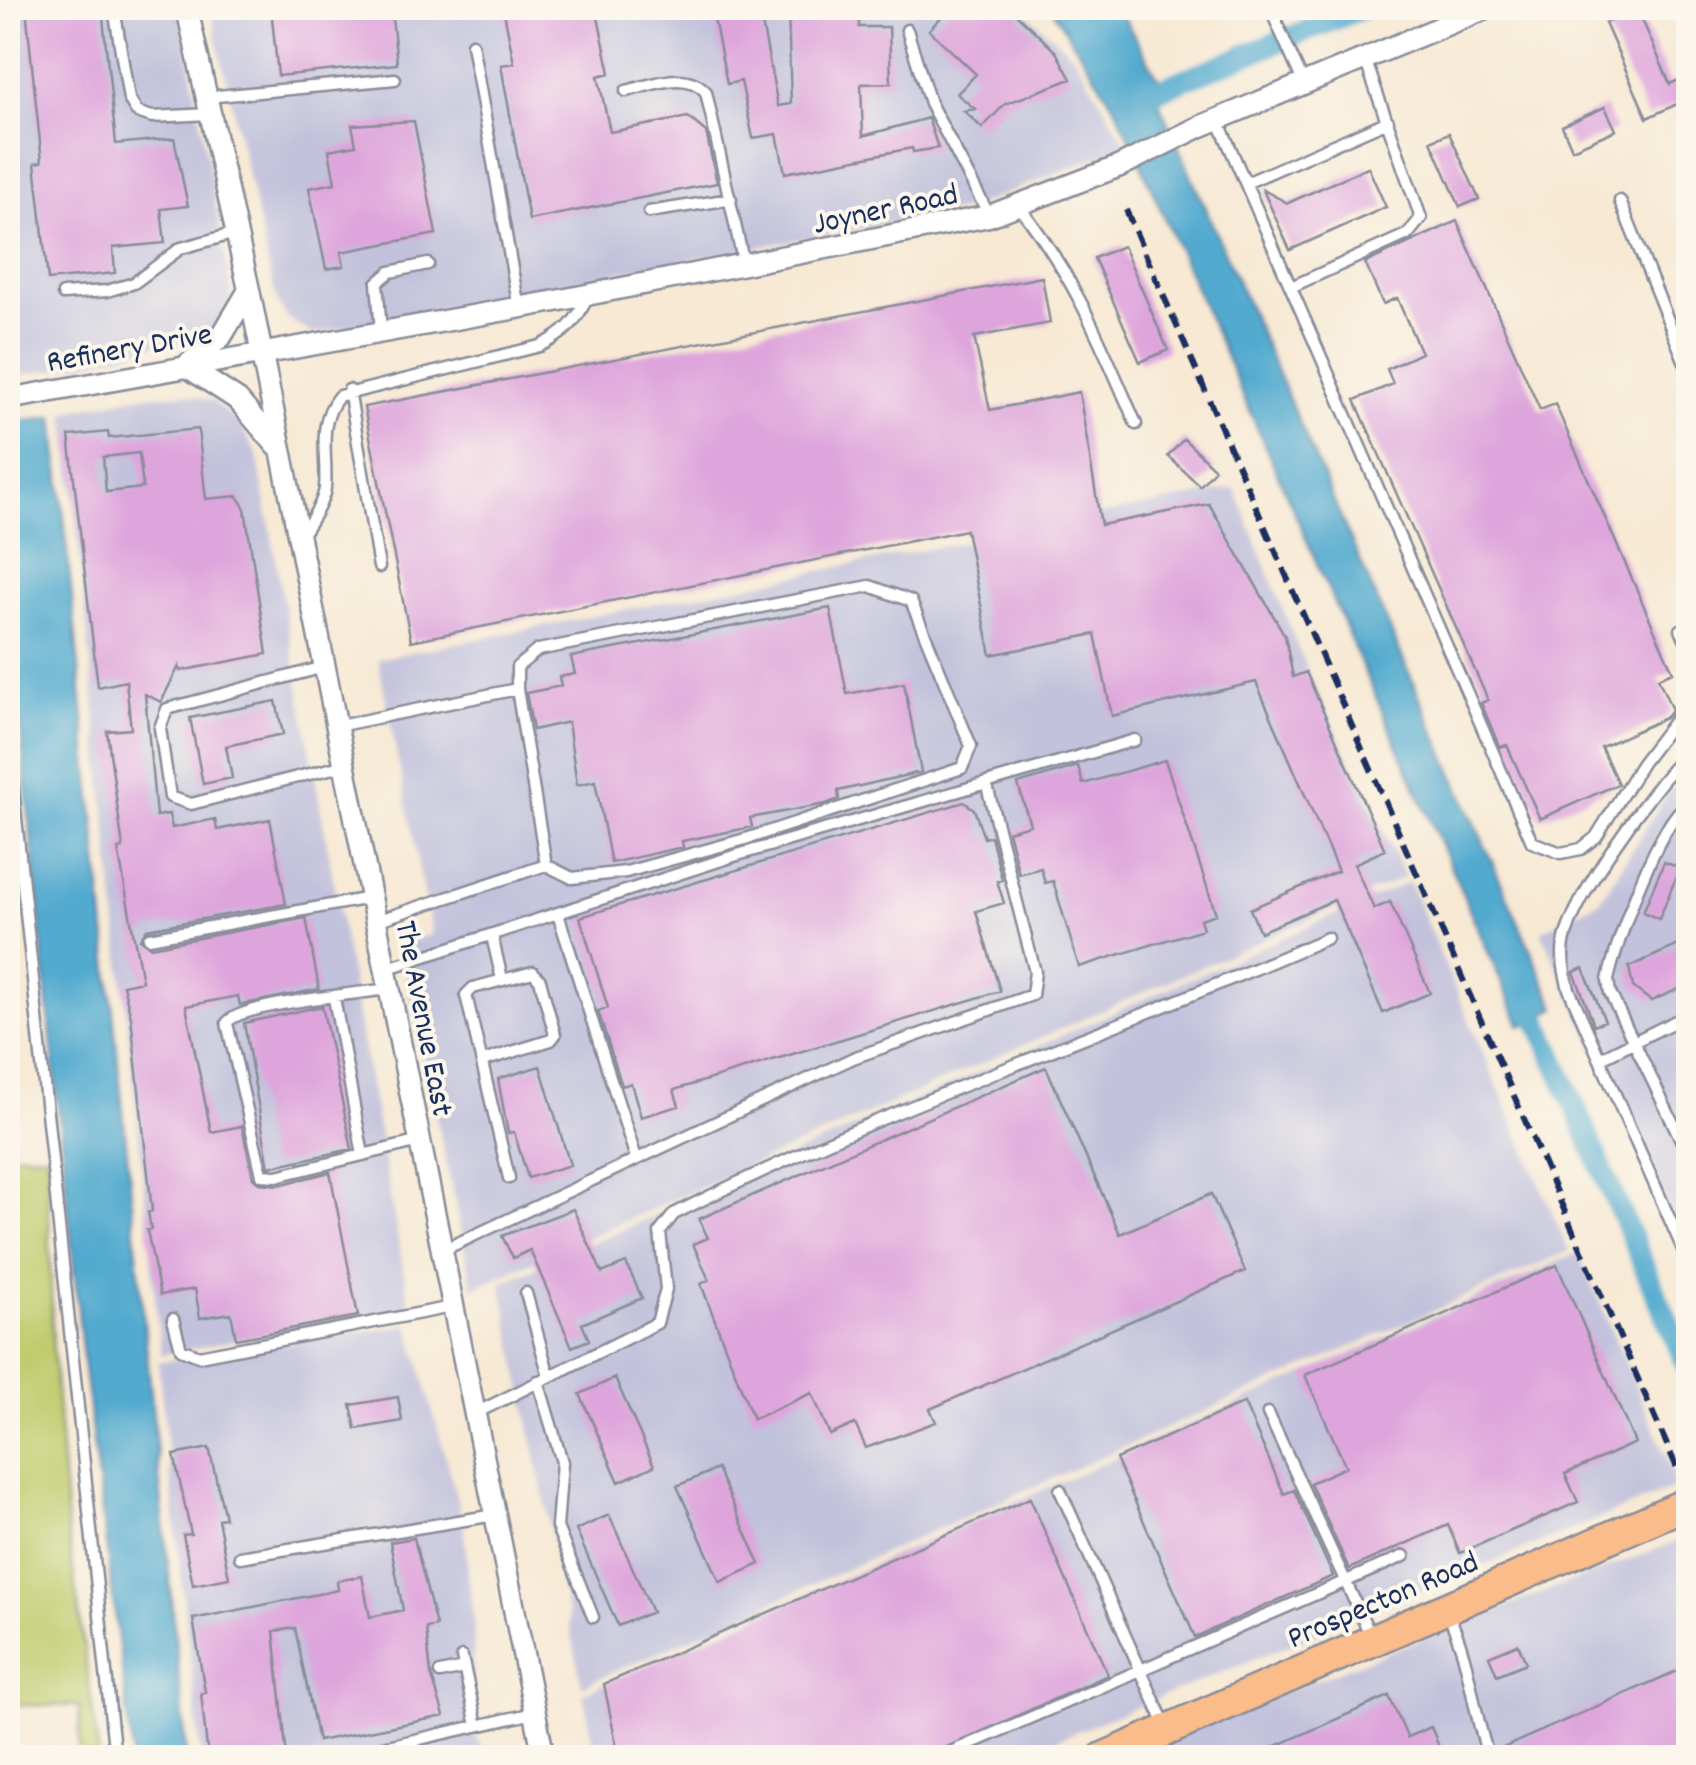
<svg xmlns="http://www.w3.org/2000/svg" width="1696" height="1765" font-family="Dekko,sans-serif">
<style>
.industrial{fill:#c2c2dc}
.green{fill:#c0cc6e;stroke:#6e7e66;stroke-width:2.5}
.water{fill:#52aacf;stroke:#366c96;stroke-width:2.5}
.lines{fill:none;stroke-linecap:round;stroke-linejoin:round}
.stream{stroke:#52aacf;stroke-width:6}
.canal{stroke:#52aacf;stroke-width:22}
.building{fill:#dea5dc;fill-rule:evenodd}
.service-casing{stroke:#898c99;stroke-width:15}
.minor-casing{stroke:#898c99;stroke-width:25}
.primary-casing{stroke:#898c99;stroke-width:35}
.service{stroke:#fff;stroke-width:10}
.minor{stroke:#fff;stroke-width:20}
.primary{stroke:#f9bc8a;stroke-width:30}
.rail{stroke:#1b2f5e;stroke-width:6;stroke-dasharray:15 8;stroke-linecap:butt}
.labels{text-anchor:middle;stroke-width:8;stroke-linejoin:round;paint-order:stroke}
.street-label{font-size:32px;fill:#1b2f5e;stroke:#fbf7ec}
</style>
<rect width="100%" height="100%" fill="#fbf7ec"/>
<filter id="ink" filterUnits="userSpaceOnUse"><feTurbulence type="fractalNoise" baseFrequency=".01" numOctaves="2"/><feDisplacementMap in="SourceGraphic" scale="20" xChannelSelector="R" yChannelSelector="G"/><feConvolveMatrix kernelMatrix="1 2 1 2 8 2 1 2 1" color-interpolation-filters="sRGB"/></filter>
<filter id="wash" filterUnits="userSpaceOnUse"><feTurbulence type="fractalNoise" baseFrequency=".0048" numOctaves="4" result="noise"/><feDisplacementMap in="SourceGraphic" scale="40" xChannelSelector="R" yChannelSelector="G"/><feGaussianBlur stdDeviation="2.25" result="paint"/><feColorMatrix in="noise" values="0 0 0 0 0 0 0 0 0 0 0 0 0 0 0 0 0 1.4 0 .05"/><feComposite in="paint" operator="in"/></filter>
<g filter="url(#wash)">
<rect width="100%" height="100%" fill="#f7e9d4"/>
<path class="industrial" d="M8 8H180L231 290 229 317 220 329 194 342 162 344 82 365 20 375 8 233Z
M210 8H1021L1074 56 1127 145 967 209 603 275 312 334 286 317 276 299Z
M186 394 213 401 240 425 257 454 410 1306 161 1355 65 412 135 396Z
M1235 488 1306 668 1405 877 473 1288 399 945 432 934 378 659Z
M1688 770V1254L1541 931 1600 901 1665 797Z
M1409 882 1569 1251 582 1686 501 1283Z
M1578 1253 1679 1486 1014 1757H596L583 1693Z
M409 1325 463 1521 474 1627 471 1727 487 1757H201L158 1362Z
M1688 1537V1757H1115Z"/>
<path class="green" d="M8 1153 47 1155 53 1352 68 1535 99 1757H80L79 1706 8 1705Z"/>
<path class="water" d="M1051 8H1118L1159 79 1160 105 1556 1008 1521 1026 1117 110Z
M54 417 187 1757H133L83 1361 8 603V422Z"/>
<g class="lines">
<path class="stream" d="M8 362 15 429"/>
<path class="canal" d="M1141 97 1363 8
M1525 991 1688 1368"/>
</g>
<g id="blocks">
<path class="building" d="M26 8H102L116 144 174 138 188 206 161 209 165 243 113 248 115 273 48 280 35 163 42 162Z
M271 8H391L397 64 278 76Z
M527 8H596L610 73 598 76 610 132 688 117 706 132 717 183 529 220 501 65 514 63 504 12Z
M712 8H759L778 106 791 104 788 8H859V27H889L891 83 861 84 863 136 928 118 938 148 913 152 912 148 785 173 777 134 753 138 741 81 727 84Z
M950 8H1010L1056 52 1071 79 1005 104 982 128 964 111 975 109 957 94 976 74 929 30Z
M1637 8 1670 84 1688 76V99L1647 118 1605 23Z
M1605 107 1616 130 1572 149 1562 126Z
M414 121 436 234 341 252 344 266 326 269 309 188 335 183 329 150 356 145 352 125Z
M1449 133 1479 199 1460 207 1431 141Z
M1368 167 1386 207 1290 250 1263 190 1288 203Z
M1457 221 1540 410 1555 404 1673 672 1658 678 1672 710 1665 718 1601 747 1618 784 1540 819 1507 745 1500 747 1481 703 1488 700 1355 400 1393 384 1387 369 1421 353 1397 298 1383 304 1365 263Z
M1123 246 1168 350 1140 362 1094 258Z
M1042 277 1050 323 974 337 990 410 1079 392 1101 525 1209 504 1285 636 1293 677 1306 672 1385 850 1354 864 1374 909 1390 902 1430 993 1383 1013 1334 900 1260 932 1250 909 1338 871 1256 682 1112 716 1095 634 991 655 966 530 411 641 364 407Z
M198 429 206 499 238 496 245 509 267 654 180 671 179 666 161 702 145 694 156 816 169 814 172 828 215 819 217 830 270 819 286 904 147 929 140 939 151 947 306 918 319 989 240 1005 238 996 186 1006 211 1132 242 1126 253 1177 260 1183 279 1185 330 1172 358 1316 236 1339 231 1313 200 1318 195 1289 160 1295 147 1230 151 1229 148 1212 152 1211 131 1017 123 985 142 981 118 849 123 848 107 731 131 729 126 681 98 687 69 436 108 432 109 438ZM139 453 143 488 106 492 103 457Z
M1184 439 1215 469 1200 486 1168 456Z
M830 608 847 694 904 683 921 772 838 791 839 799 826 804 750 818 752 827 682 841 683 847 611 863 595 781 577 785 568 722 533 730 526 693 561 686 559 677 575 674 571 657Z
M276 701 283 734 226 746 232 778 203 784 190 718Z
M1165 760 1216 914 1200 919 1203 929 1079 967 1053 881 1045 883 1041 868 1019 874 1008 831 1030 825 1018 784 1078 766 1083 784Z
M964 802 974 809 984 838 991 836 1002 880 997 881 1004 903 976 911 1000 991 674 1090 679 1106 641 1117 631 1083 622 1086 598 1011 608 1008 580 917Z
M1664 862 1680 868 1659 919 1643 912Z
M1683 943 1688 955V985L1651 1001 1633 987 1629 967Z
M1583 968 1605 1021 1594 1025 1574 972Z
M322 1006 352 1149 269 1167 244 1023Z
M540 1066 570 1165 528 1178 514 1132 508 1133 498 1079Z
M1046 1067 1120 1234 1211 1194 1245 1271 930 1409 936 1422 866 1448 855 1424 830 1435 812 1393 753 1419 701 1284 709 1280 693 1244 708 1238 699 1219Z
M573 1209 602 1273 626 1263 642 1298 582 1324 589 1340 572 1347 530 1250 513 1258 502 1236Z
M1557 1265 1635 1443 1565 1474 1578 1502 1460 1553 1448 1525 1349 1569 1310 1483 1346 1467 1305 1375Z
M615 1378 654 1466 619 1482 580 1394Z
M398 1397 402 1421 356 1429 351 1405Z
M1244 1403 1284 1494 1294 1490 1333 1576 1195 1637 1116 1459Z
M209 1448 225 1518 218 1519 229 1578 193 1585 183 1535 191 1534 174 1455Z
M717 1469 760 1564 720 1582 677 1486Z
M1030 1498 1108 1675 923 1758H619L604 1684Z
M609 1515 652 1612 618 1626 576 1530Z
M414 1538 436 1626 426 1628 431 1674 444 1716 318 1741 295 1628 274 1631 287 1758H208L201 1693 205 1692 193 1619 338 1590 337 1581 362 1576 370 1617 403 1610 390 1542Z
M1518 1644 1526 1663 1497 1675 1489 1656Z
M1688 1666V1758H1498L1496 1751Z
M1389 1696 1407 1737 1431 1727 1444 1758H1249Z"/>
</g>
</g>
<g filter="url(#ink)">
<use href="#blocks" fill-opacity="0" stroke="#898c99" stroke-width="2.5"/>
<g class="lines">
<defs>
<path id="service" d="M114 8 129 99 137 112 152 117 210 114
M1270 8 1304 84
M907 30 930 103 989 215
M472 44 519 308
M626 91C653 85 686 69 706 92L744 265
M207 97 395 79
M1218 120 1532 842 1561 853 1581 849 1596 837 1642 763 1688 703
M1246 183 1388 121
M1620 201 1688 370
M1018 205C1075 277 1100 341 1136 424
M649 212 731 199
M1291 287 1408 234 1421 218 1365 59
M63 294 107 291 134 283 181 248 236 233
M381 331 377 283 390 272 428 264
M349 390 379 567
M300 538C308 524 323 505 325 488 328 456 316 424 339 396L540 346C565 334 577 321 588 296
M870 586 911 601 971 746 962 768 749 838 626 872 572 878 546 865 517 689V667L538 650Z
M1681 630 1688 644
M324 667 167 709 160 728 170 797 191 804 345 765
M337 726 517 689
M8 742 115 1758
M1688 752C1653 787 1573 896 1564 943 1561 958 1565 974 1569 989L1688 1261
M1688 804C1658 822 1616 943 1608 980L1610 993 1688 1154
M558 914 636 1158
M376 921 546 865
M492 936 502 979
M149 938 370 898
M385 969 734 856 1135 740
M389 989C362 993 238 1004 227 1023L262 1175 277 1176 420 1141
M334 998 363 1155
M1601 1058 1688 1015
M483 1061 551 1040 555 1035 540 980 533 972 473 988 466 995 509 1178
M443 1250 853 1058 1032 995 1035 972 987 786
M526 1293 549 1376
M173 1319 181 1349 199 1356 452 1307
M538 1381 562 1462 557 1527 593 1617
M476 1413 657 1323 666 1289 660 1232 674 1214C884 1107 1112 1033 1327 938
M1268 1413 1372 1639
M1060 1490 1166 1727
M240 1557 495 1515
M1448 1614C1472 1665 1471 1706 1489 1758
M462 1657 477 1726
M440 1673 464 1668
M387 1746 402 1758
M335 1758 534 1713
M937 1758 1404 1556"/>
<path id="minor" d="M187 8 249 290 544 1758
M249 290 221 337 186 366 238 400 277 446
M8 399 556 301 989 216 1120 166 1199 127 1487 8"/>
<path id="primary" d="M1103 1758 1688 1503"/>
</defs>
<use href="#service" class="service-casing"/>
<use href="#minor" class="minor-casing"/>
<use href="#primary" class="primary-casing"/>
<use href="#service" class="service"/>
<use href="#minor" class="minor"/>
<use href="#primary" class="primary"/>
<path class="rail" d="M1126 210 1688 1493"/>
</g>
</g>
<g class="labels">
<g class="street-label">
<text transform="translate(885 207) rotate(-12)" y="11">Joyner Road</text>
<text transform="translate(129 346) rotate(-10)" y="11">Refinery Drive</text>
<text transform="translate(426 1018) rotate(79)" y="11">The Avenue East</text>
<text transform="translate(1382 1598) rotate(-23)" y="11">Prospecton Road</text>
</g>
</g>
<rect width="1696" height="1765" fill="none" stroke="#fbf7ec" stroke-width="40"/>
</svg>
